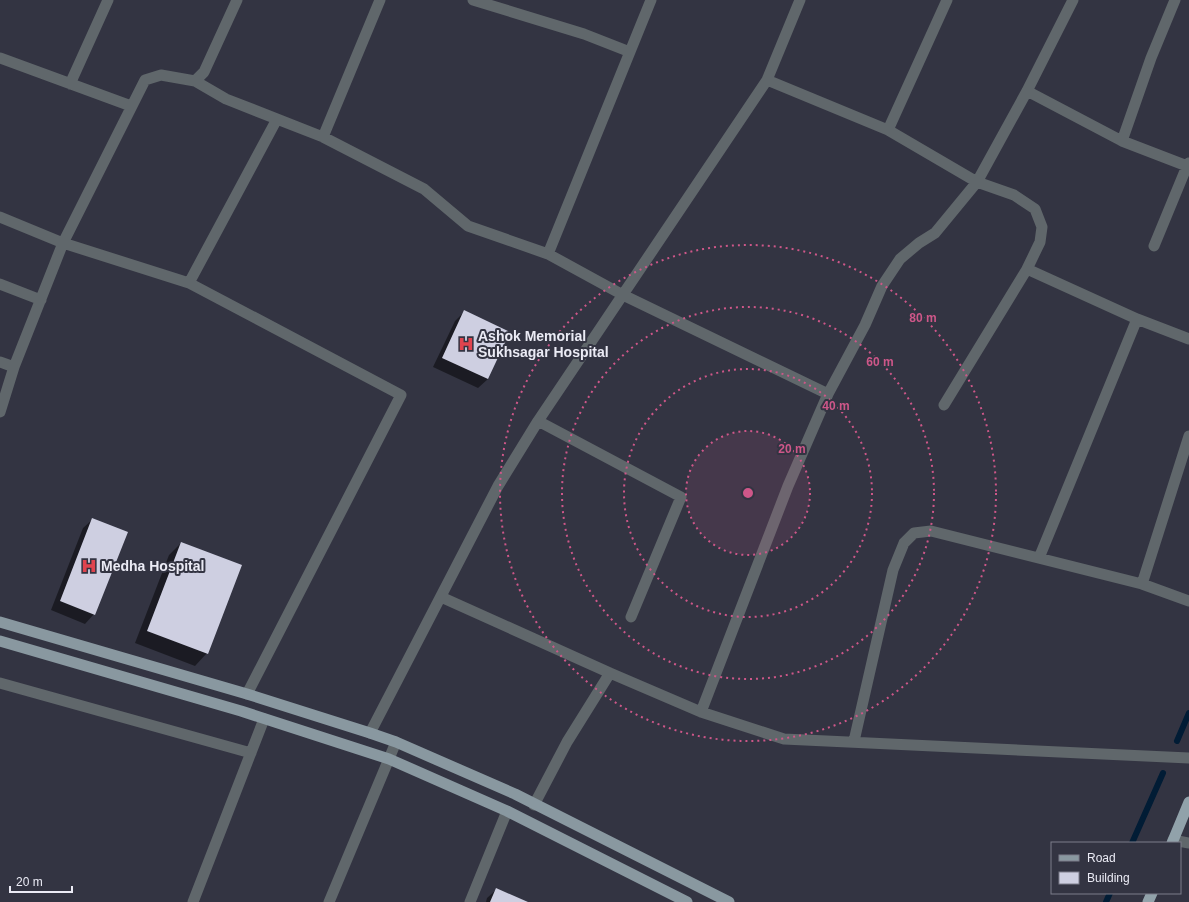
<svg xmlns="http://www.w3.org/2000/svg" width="1189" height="902" font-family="Helvetica,sans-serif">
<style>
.shadow{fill:#0007}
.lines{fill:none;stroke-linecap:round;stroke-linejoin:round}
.stream{stroke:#011c35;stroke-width:6}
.building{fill:#cecfe1}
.minor{stroke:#60676b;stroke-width:11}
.primary{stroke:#8998a0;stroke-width:11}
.trunk{stroke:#91a2aa;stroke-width:11}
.ring{fill:none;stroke:#ce5789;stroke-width:2;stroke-dasharray:2 4}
.labels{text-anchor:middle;stroke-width:4;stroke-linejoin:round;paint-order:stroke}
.poi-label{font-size:14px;font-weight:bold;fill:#ebebf5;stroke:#333442;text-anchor:start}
.centre{fill:#ce5789;stroke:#333442;stroke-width:2}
.ring-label{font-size:12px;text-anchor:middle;font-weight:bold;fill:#ce5789;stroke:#333442;stroke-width:4;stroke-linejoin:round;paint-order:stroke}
</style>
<rect width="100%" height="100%" fill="#333442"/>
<path class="shadow" d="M464 312 488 379 478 388 433 367 455 321Z
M93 519 94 614 85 624 51 610 83 528Z
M181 543 207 653 195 666 135 643 169 555Z
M497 889 526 902H486L487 898Z"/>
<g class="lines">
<path class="stream" d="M1177 741 1189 713
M1132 843 1163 773
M1106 902 1110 893"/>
</g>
<path class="building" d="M464 310 510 332 488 379 442 358Z
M92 518 128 532 95 615 60 601Z
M181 542 242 565 208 654 147 631Z
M496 888 528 902H490Z"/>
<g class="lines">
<path class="minor" d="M473 0 584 34 630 52
M651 0 548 254 623 295 828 394 788 486 701 712
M0 58 131 106
M767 80 888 130 977 182 1014 195 1035 209 1042 227 1040 242 1027 269
M195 81 226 99 323 137 424 189 468 226 548 254
M70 84 108 0
M1027 91 1122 141 1187 166 1189 163
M888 130 947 0
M323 137 380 0
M1122 141 1151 58 1175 0
M0 217 63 243 189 283 401 395 247 694
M1154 246 1187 166
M189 283 277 119
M0 284 41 300
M0 362 14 367
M828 394 865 325 882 286 900 259 919 243 935 233 977 182 1027 91 1073 0
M944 405 1027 269 1137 319
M0 412 14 367 63 243 145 80 161 75 195 81 204 72 237 0
M538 421 681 497 631 617
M1039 558 1137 319 1189 339
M1142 584 1189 436
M441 597 610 673
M0 683 251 753
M370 733 498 486 538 421 767 80 800 0
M854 741 893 570 904 543 914 533 931 531 1142 584 1189 601
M534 805 567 742 610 673 701 712 784 739 1189 758
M1173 840 1189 843
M193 902 264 719
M329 902 396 742
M470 902 507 811"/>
<path class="primary" d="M0 622 247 694 370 733 396 742 515 794 729 902
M0 641 241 711 389 759 507 811 687 902"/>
<path class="trunk" d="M1172 843 1189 802
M1148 902 1152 893"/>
</g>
<circle cx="748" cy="493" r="62" fill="#ce5789" fill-opacity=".12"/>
<g class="ring">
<circle cx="748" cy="493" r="62"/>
<circle cx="748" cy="493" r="124"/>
<circle cx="748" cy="493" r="186"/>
<circle cx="748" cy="493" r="248"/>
</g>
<defs>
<symbol id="hospital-bare" viewBox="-9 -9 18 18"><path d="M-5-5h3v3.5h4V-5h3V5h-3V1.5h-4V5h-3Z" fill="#e0444e" stroke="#333442" stroke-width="2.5" paint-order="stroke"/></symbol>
</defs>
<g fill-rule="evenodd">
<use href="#hospital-bare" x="455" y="333" width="22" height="22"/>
<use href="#hospital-bare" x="78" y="555" width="22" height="22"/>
</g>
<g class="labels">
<g class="poi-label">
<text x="478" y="341">Ashok Memorial<tspan x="478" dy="16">Sukhsagar Hospital</tspan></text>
<text x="101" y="571">Medha Hospital</text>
</g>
</g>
<circle cx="748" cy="493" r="6" class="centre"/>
<g class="ring-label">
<text x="923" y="322">80 m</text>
<text x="880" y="366">60 m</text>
<text x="836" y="410">40 m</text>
<text x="792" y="453">20 m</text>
</g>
<rect x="1051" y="842" width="130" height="52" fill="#333442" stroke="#7d7d8a"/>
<rect x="1059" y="855" width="20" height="6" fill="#8998a0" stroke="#7d7d8a"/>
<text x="1087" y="862" font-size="12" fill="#ebebf5">Road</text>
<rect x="1059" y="872" width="20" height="12" fill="#cecfe1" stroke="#7d7d8a"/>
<text x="1087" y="882" font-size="12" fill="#ebebf5">Building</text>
<path d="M10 886v6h62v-6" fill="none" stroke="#ebebf5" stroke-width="2"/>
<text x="16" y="886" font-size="12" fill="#ebebf5" stroke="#333442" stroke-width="3" paint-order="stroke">20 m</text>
</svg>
